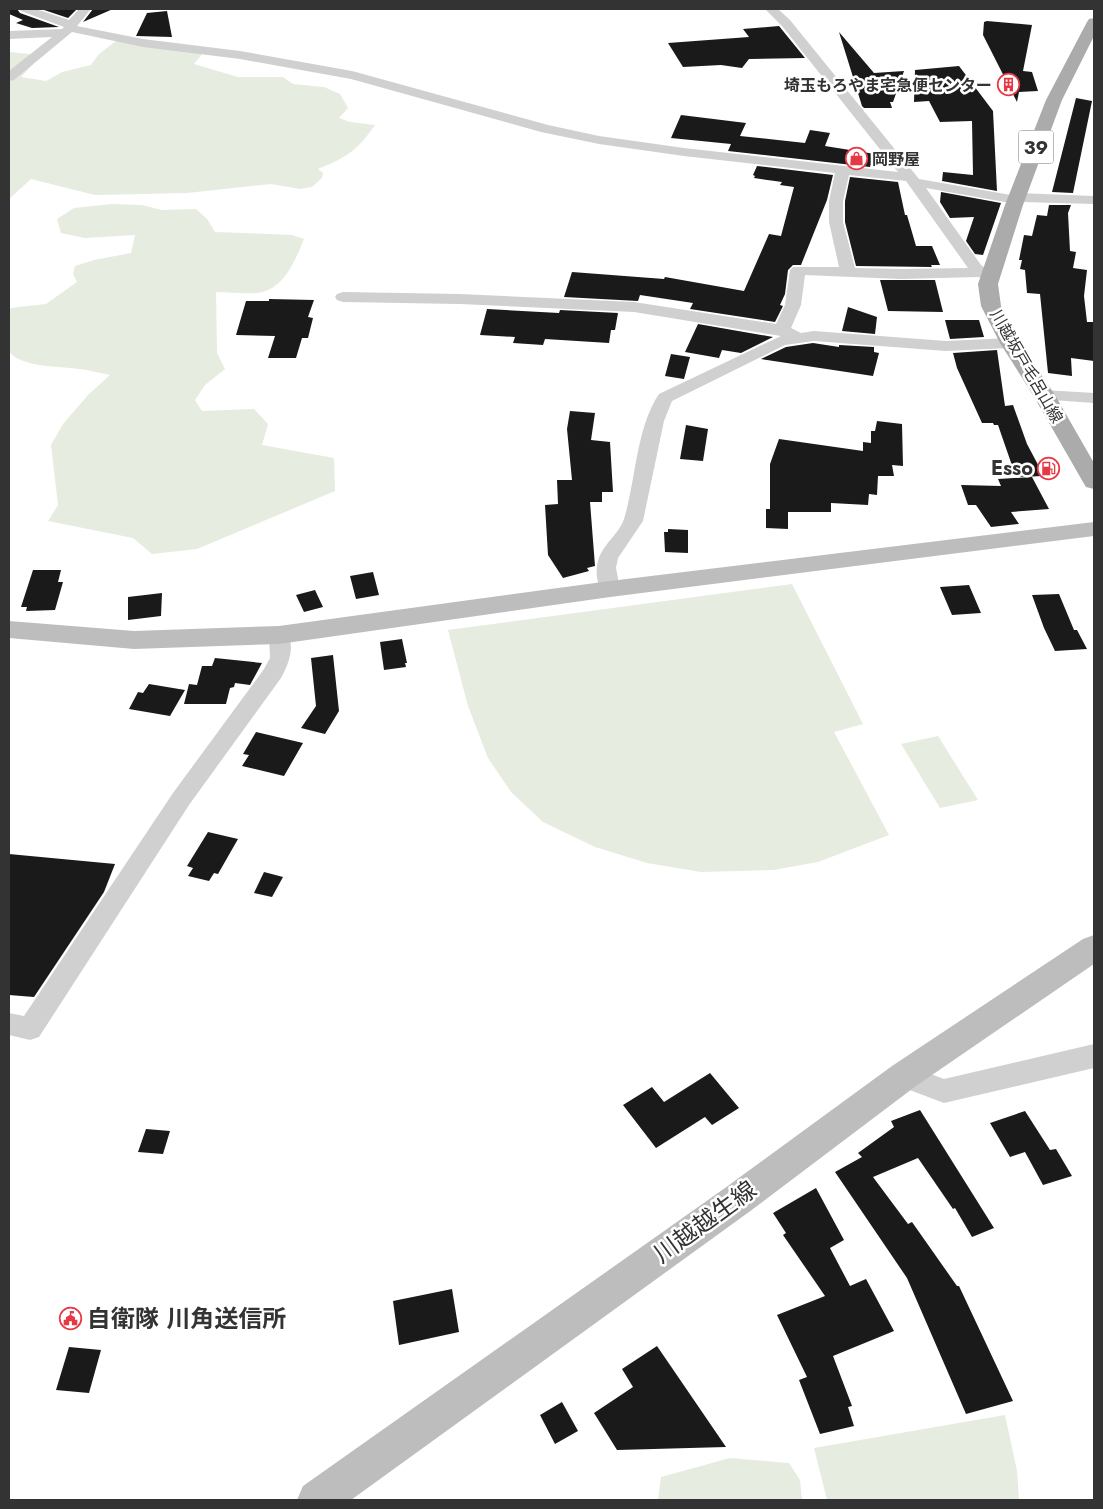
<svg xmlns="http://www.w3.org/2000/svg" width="1103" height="1509" font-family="Jost,'Noto Sans JP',sans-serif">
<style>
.green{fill:#e6ecdf}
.building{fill:#1a1a1a}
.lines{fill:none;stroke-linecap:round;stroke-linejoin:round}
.street{fill:#d0d0d0;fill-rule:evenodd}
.secondary{fill:#bdbdbd;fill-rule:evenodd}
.primary{fill:#ababab;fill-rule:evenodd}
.labels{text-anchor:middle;stroke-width:5;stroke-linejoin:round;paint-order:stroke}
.far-poi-label{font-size:16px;font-weight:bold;fill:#333;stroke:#fff;text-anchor:end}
.far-street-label{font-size:16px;fill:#333;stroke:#fff}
.shield{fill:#fff;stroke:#707070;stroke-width:1}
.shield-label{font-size:19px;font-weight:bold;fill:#333}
.poi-label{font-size:20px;font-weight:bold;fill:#333;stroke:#fff;text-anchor:end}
.near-street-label{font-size:24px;fill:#333;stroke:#fff}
.near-poi-label{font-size:24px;font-weight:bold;fill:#333;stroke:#fff;text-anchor:start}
</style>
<rect width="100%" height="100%" fill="#fff"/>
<path class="green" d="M116 41 203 53 194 64 238 77H283L293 84 324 87 340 94 348 108 339 118 350 122 375 125C357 151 347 157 318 169L323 173 322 178 312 187 300 189 271 184 187 193 95 195 31 179 9 199V52L30 54 33 64 21 77 46 81 62 72 91 65 99 54Z
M112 204 142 205 162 210 196 209 207 219 215 232 292 235 304 239C295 261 283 292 255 293 243 294 229 292 216 292L217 353 225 369 205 385 195 400 202 411 254 409 268 424 262 445 334 458 335 491 197 549 152 554 133 538 48 521 58 505 51 445 63 424 88 395 110 375C100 373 89 370 79 369 61 366 20 368 9 351V312L11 308 46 304 77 282 73 274 75 266 94 260 131 253 135 235 85 238 61 233 57 219 74 208Z
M792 584 863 724 834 732 889 835 818 862 773 870 701 872 647 863 595 847 543 822 511 792 488 758 468 706 448 630Z
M938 736 978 800 940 808 901 744Z
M1005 1415 1017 1471 1019 1500H827L814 1448Z
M730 1458 789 1463 800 1480 802 1500H658L661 1477Z"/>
<path class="building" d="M9 9H17L20 13 59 27 32 28 16 23 23 20 9 14Z
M41 9H77L68 18Z
M93 9H113L83 22Z
M167 11 172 37 136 36 147 13Z
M987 21 1032 25 1023 71 1032 72 1038 91 1019 92 1017 102 983 35 984 22Z
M779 26 805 58 749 59 742 68 721 65 683 67 668 43 749 37 743 29Z
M839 32 874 73 904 71 893 102H890L892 108H864L862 106Z
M959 66 993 111 997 191 942 181 943 172 973 175 972 121 940 122 929 101 914 102 915 70Z
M1076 98 1092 101 1073 193 1052 192Z
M681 115 746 123 740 136 805 143 810 130 830 133 825 146 875 154 870 167 728 151 731 144 671 138Z
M757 166 833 175 827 200 801 265H793L788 270 785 294 780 305 783 306 775 322 690 309 693 303 640 295 638 301 564 297 572 272 664 279 665 277 744 291 769 234 781 236 794 187 780 185 782 182 754 178 755 176 753 175Z
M850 177 898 182 905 215H907L916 246H932L940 265H931L932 267 856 266 845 222V201Z
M941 192 1001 203 983 255 975 254 966 241 974 217 950 218 940 202Z
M1049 205H1071L1068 213 1070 251 1076 252 1073 268 1087 270 1084 296 1087 322H1094V361L1071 358 1072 376 1048 373 1040 294 1027 293 1025 270 1020 269 1022 260H1019L1024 235 1032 236 1037 215 1047 216Z
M880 280H935L943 312 888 311Z
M269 299 314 300 308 317 313 318 308 338H302L296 358H268L275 336 236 335 246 301H269Z
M848 307 877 317 875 334 842 331Z
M487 309 559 313 560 310 618 313 615 330H611L609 343 545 339 543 345 513 343 515 337 480 335Z
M945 320H979L984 337 950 339Z
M698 324 773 337 741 353 722 350 719 358 685 352Z
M813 343 839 347V345L874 347V352L879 353 873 376 761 359 786 347Z
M997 350 1005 406 1013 405 1027 444 1044 476 1016 477 998 425H994L993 423H982L957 368 953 353Z
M671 354 690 357 684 379 665 376Z
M570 411 595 413 591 440 610 442 613 492H602V502H590L595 566 587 568 589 571 563 578 548 555 545 505 558 504 557 480H572L567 429Z
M877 421 902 424 903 466 892 465 894 476H878L877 495 869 494 868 505 831 503V512H788V529L766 528V509H770V464L779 439 863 451V442L871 443V431H875Z
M686 425 708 429 703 461 680 459Z
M1032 477 1049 509 1011 512 1019 524 991 527 976 505H968L961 485 1001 486 998 479Z
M668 529 688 530V553L665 552 664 532H668Z
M33 570H61L58 582H63L55 610 26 611 27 607H21Z
M373 572 379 595 356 599 350 576Z
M969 585 981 613 952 615 940 587Z
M315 590 323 607 304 612 296 595Z
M162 593 161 616 128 620V597Z
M1059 594 1074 630H1077L1087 649 1055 651 1044 628 1032 595Z
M402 639 407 663H405L406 667 384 670 380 642Z
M333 655 339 711 325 734 301 728 316 706 311 658Z
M215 658 262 663 250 685 235 683 234 687 230 688 226 704H184L189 684 197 685 202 666H212Z
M149 684 185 690 170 716 129 709 138 692 143 693Z
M256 732 303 743 284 776 242 766 249 755 243 754Z
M208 832 238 839 218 874 214 873 209 881 188 876 193 868 187 866Z
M9 854 115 864 104 892 34 997 9 995Z
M264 872 283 877 272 897 254 893Z
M710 1073 739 1108 712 1125 705 1117 656 1148 623 1105 652 1087 664 1102Z
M920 1110 994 1228 972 1237 955 1208 953 1209 918 1158 873 1177 908 1224 912 1222 957 1286H959L1013 1401 966 1414 907 1278 835 1172 862 1157 858 1153 894 1127 891 1121Z
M1025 1111 1050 1150 1056 1149 1072 1176 1043 1185 1025 1152 1010 1157 990 1123Z
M146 1129 170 1131 163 1154 138 1152Z
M816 1188 844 1240 830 1248 850 1286 866 1279 894 1331 833 1356 852 1406 848 1407 854 1426 820 1434 799 1380 807 1377 777 1315 825 1296 783 1235 786 1233 773 1213Z
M452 1289 459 1332 399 1345 393 1301Z
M657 1346 726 1447 617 1450 594 1413 633 1387 622 1369Z
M69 1347 101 1350 89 1393 56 1390Z
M562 1402 578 1431 555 1444 540 1415Z"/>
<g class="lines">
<path class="street" d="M19 9H36L69 20 79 9H91L77 26 143 39 240 51 352 71 548 125 599 136 684 148 898 172 782 26 765 9H778L790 20 919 179 1011 195 1017 193 1094 196V204L1022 202 1016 204 926 188 981 265 998 277 996 280 990 282 979 277 901 279 805 275 801 305 791 328 801 333 814 331 946 341 1010 338 1016 339 1018 343 1016 347 1010 348 946 351 814 341 785 345 672 401 664 421 643 521 618 558 616 568 620 589 617 594 610 596 603 594C597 585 595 571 598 561 602 545 619 534 624 519 636 480 636 428 659 394L781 336 634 312 460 304 343 302 337 300 335 297 337 294 343 292 460 294 634 302 776 324 785 305 790 270 793 267H839L829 222V201L835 173 684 156 599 144 541 132 351 79 240 59 143 47 72 32 14 80 9 81V71L52 37 9 39V31L62 29 64 27 21 11ZM849 175 906 181 968 268 901 269 855 268 843 222V201Z
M1044 390 1094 393V403L1038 399 1035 395 1038 391Z
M279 628 286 630C296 646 289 663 281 678L189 805 39 1037 30 1040 9 1035V1013L24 1016 173 793 264 669 270 658 269 635 272 630Z
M1094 1044V1068L944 1103 894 1084 890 1076 894 1068 904 1064 944 1079Z"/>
<path class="secondary" d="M1094 522V536L610 597 279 644 134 649 9 638V621L134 631 279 626 610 581Z
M1094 935V964L916 1086 749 1212 351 1500H297L303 1486 725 1188 892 1066 1083 939Z"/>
<path class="primary" d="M1094 18V36L1062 100 1023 205 998 284 1001 306 1020 343 1055 395 1094 463V489L1086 487 1083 482 1033 395 1000 343 981 306 978 284 1005 205 1046 100 1087 22 1089 19Z"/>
</g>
<defs>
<symbol id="building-ring" viewBox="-11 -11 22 22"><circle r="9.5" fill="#fff" stroke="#e63946" stroke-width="1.5"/><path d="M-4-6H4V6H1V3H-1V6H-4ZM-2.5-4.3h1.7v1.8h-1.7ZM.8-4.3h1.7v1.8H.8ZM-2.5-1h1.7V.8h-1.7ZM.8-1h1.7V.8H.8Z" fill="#e63946"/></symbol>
<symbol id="shop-ring" viewBox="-11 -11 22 22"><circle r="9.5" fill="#fff" stroke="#e63946" stroke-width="1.5"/><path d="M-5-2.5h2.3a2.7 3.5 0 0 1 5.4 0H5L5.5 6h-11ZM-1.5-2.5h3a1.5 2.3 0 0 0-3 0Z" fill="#e63946"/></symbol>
<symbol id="fuel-ring" viewBox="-11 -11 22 22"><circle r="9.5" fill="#fff" stroke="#e63946" stroke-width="1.5"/><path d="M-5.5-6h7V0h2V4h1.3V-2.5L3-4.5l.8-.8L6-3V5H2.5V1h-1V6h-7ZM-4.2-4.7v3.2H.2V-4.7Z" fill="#e63946"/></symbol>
<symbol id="civic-ring" viewBox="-11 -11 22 22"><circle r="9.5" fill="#fff" stroke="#e63946" stroke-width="1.5"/><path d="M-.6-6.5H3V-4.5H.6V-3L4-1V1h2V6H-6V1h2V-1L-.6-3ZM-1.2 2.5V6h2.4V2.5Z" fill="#e63946"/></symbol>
</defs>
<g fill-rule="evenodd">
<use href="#building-ring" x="996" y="72" width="25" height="25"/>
<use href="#shop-ring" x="844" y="146" width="25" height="25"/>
<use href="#fuel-ring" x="1036" y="456" width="25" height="25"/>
<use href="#civic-ring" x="58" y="1306" width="25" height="25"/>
</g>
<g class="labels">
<g class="far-poi-label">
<text x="992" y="91">埼玉もろやま宅急便センター</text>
<text x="872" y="165" text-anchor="start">岡野屋</text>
</g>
<g class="far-street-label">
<text transform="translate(1027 366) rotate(60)" y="6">川越坂戸毛呂山線</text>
</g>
<rect class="shield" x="1018.5" y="130.5" width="35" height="33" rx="4"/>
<g class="shield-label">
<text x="1036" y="154">39</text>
</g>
<g class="poi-label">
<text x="1033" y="475">Esso</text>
</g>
<g class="near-street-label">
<text transform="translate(705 1222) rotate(-36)" y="8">川越越生線</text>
</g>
<g class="near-poi-label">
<text x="87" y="1327">自衛隊 川角送信所</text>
</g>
</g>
<rect width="1103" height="1509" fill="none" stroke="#333333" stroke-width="20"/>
</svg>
